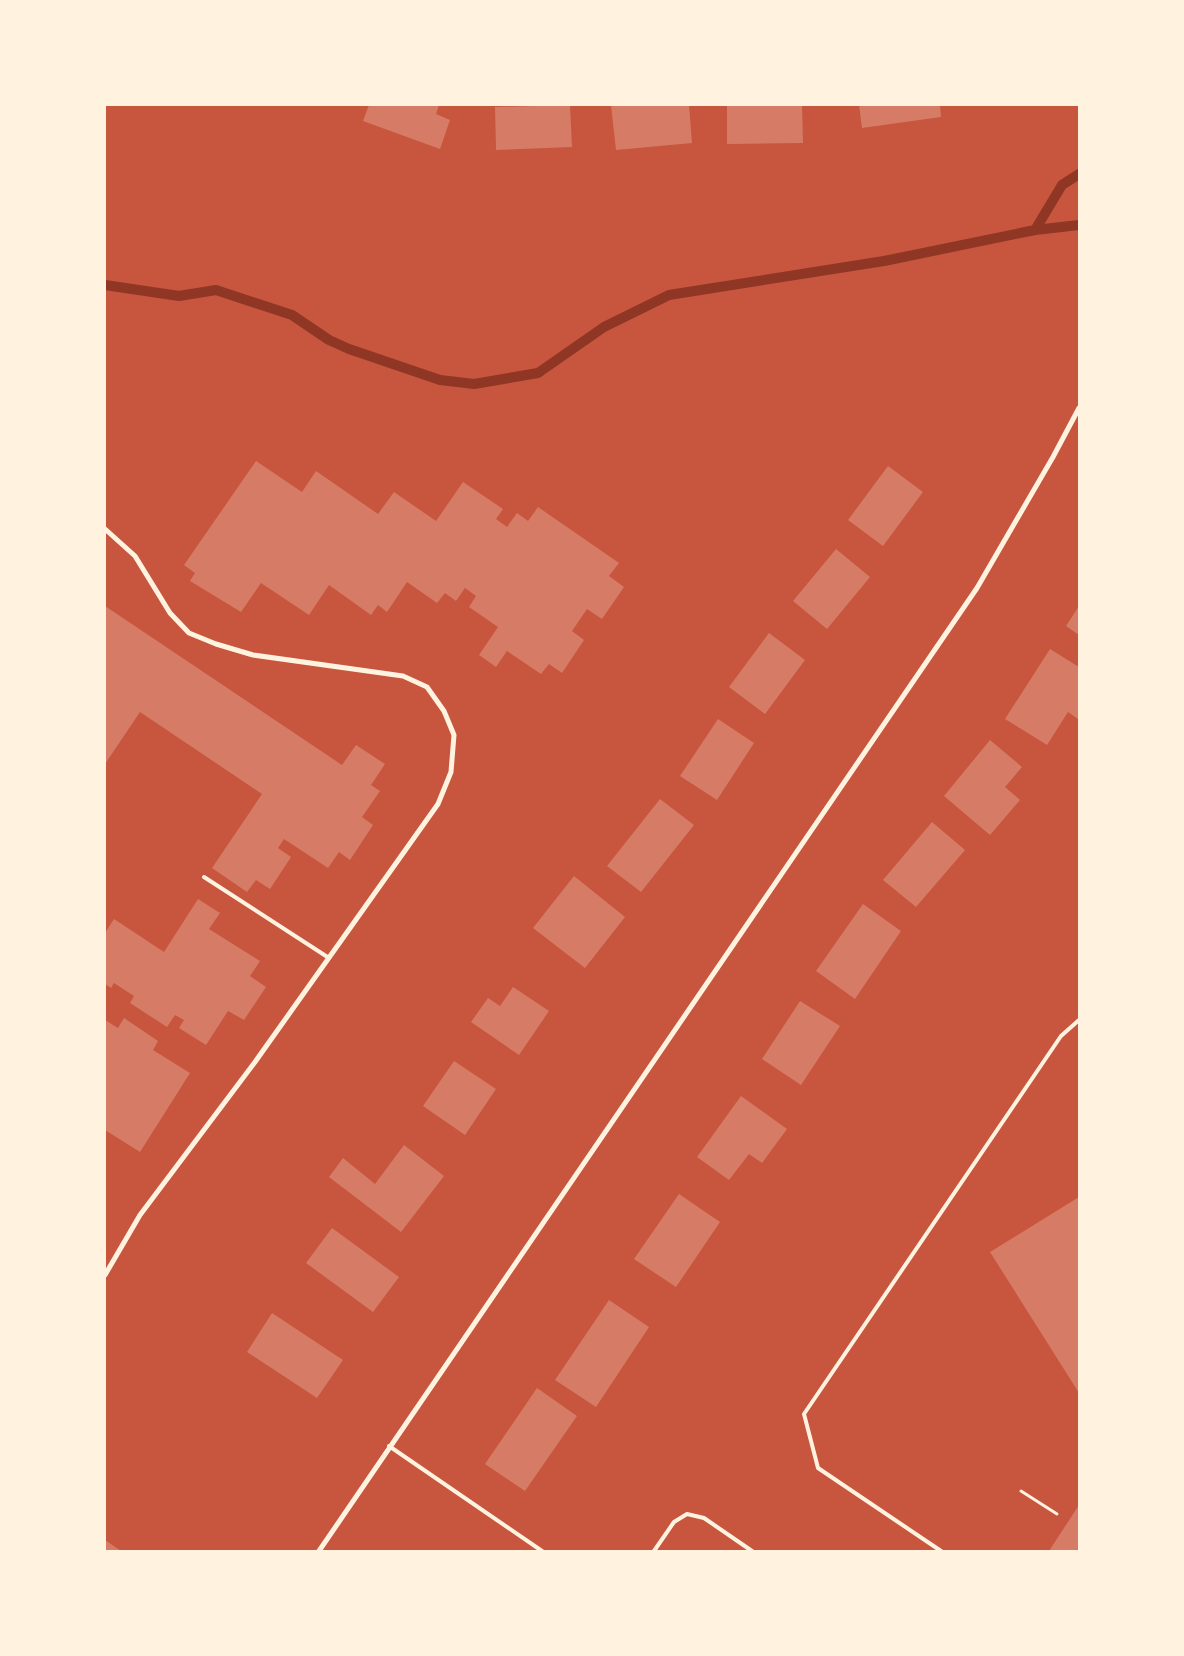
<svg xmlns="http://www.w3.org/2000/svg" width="1184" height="1656" font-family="'Nunito Sans',sans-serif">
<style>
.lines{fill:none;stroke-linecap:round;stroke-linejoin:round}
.stream{stroke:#8f3625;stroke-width:10}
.building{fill:#d67c66}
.path{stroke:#fff3e0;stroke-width:3}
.service{stroke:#fff3e0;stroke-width:4}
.minor{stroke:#fff3e0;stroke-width:5}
</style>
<rect width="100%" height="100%" fill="#c8553d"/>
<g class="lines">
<path class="stream" d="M1035 230 1062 185 1079 174
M105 285 179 296 216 290 292 315 329 340 349 349 440 380 474 384 538 373 604 327 669 295 884 261 1035 230 1079 225"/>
</g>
<path class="building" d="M369 105H439L436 114 450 120 440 149 363 121Z
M570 105 572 147 496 150 495 107Z
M611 105H689L692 143 616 150Z
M727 105H802L803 143 727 144Z
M859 105H940L941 117 862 128Z
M256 461 302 492 316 471 378 514 394 492 436 521 463 482 503 509 496 519 507 527 517 513 528 521 538 507 619 563 609 576 624 587 602 619 587 609 572 631 584 640 562 673 549 664 541 674 507 651 496 667 479 655 498 627 469 607 476 596 465 588 456 601 445 593 437 603 407 582 387 612 378 605 371 615 329 585 309 615 261 583 241 612 190 581 195 573 184 565Z
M888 466 923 492 883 546 848 520Z
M836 549 870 577 827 629 793 601Z
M105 606 342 765 356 745 385 764 371 785 380 791 362 817 373 825 350 860 339 852 328 868 284 839 278 848 291 857 270 889 256 880 247 892 212 868 262 794 140 712 105 764Z
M1079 606V635L1066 626Z
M769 633 805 660 765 714 729 687Z
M1050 649 1079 667V717L1078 719 1068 712 1047 745 1005 719Z
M718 719 754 743 717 800 680 776Z
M990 740 1022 767 1005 787 1020 800 990 835 944 796Z
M660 799 694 825 641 892 607 866Z
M932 822 965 850 916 907 883 880Z
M574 876 625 917 585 968 533 928Z
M198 899 220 913 209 929 260 961 250 976 266 987 244 1020 228 1011 206 1045 179 1028 184 1020 175 1015 167 1027 130 1003 134 996 114 983 111 988 105 984V933L114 919 164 952Z
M863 904 901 931 855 999 816 971Z
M513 987 549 1011 519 1055 471 1022 488 998 500 1006Z
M800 1001 840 1026 801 1085 762 1059Z
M124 1018 158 1041 153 1050 190 1073 140 1152 105 1130V1020L118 1028Z
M454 1061 496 1089 465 1135 423 1106Z
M741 1096 787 1129 762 1163 749 1154 729 1180 697 1157Z
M404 1145 444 1176 401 1232 329 1177 343 1158 375 1184Z
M679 1194 720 1222 676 1287 634 1259Z
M1079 1197V1393L990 1252Z
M332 1228 399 1277 373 1312 306 1263Z
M609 1300 649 1327 596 1407 555 1380Z
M272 1313 343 1360 317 1398 247 1352Z
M537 1388 577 1416 525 1491 485 1464Z
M1079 1505V1551H1049Z
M105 1540 121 1551H105Z"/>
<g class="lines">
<path class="path" d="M1021 1491 1057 1514"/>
<path class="service" d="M204 877 329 958
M389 1446 542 1551
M654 1551 674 1522 687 1514 704 1518 752 1551
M941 1551 818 1468 804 1414 1061 1036 1079 1020"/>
<path class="minor" d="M105 529 135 556 170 613 189 633 216 644 253 655 403 676 427 687 444 711 454 735 451 772 438 804 255 1062 140 1215 105 1275
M319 1551 977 588 1053 457 1079 408"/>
</g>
<rect width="1184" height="1656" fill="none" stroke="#fff3e0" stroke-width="212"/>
</svg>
